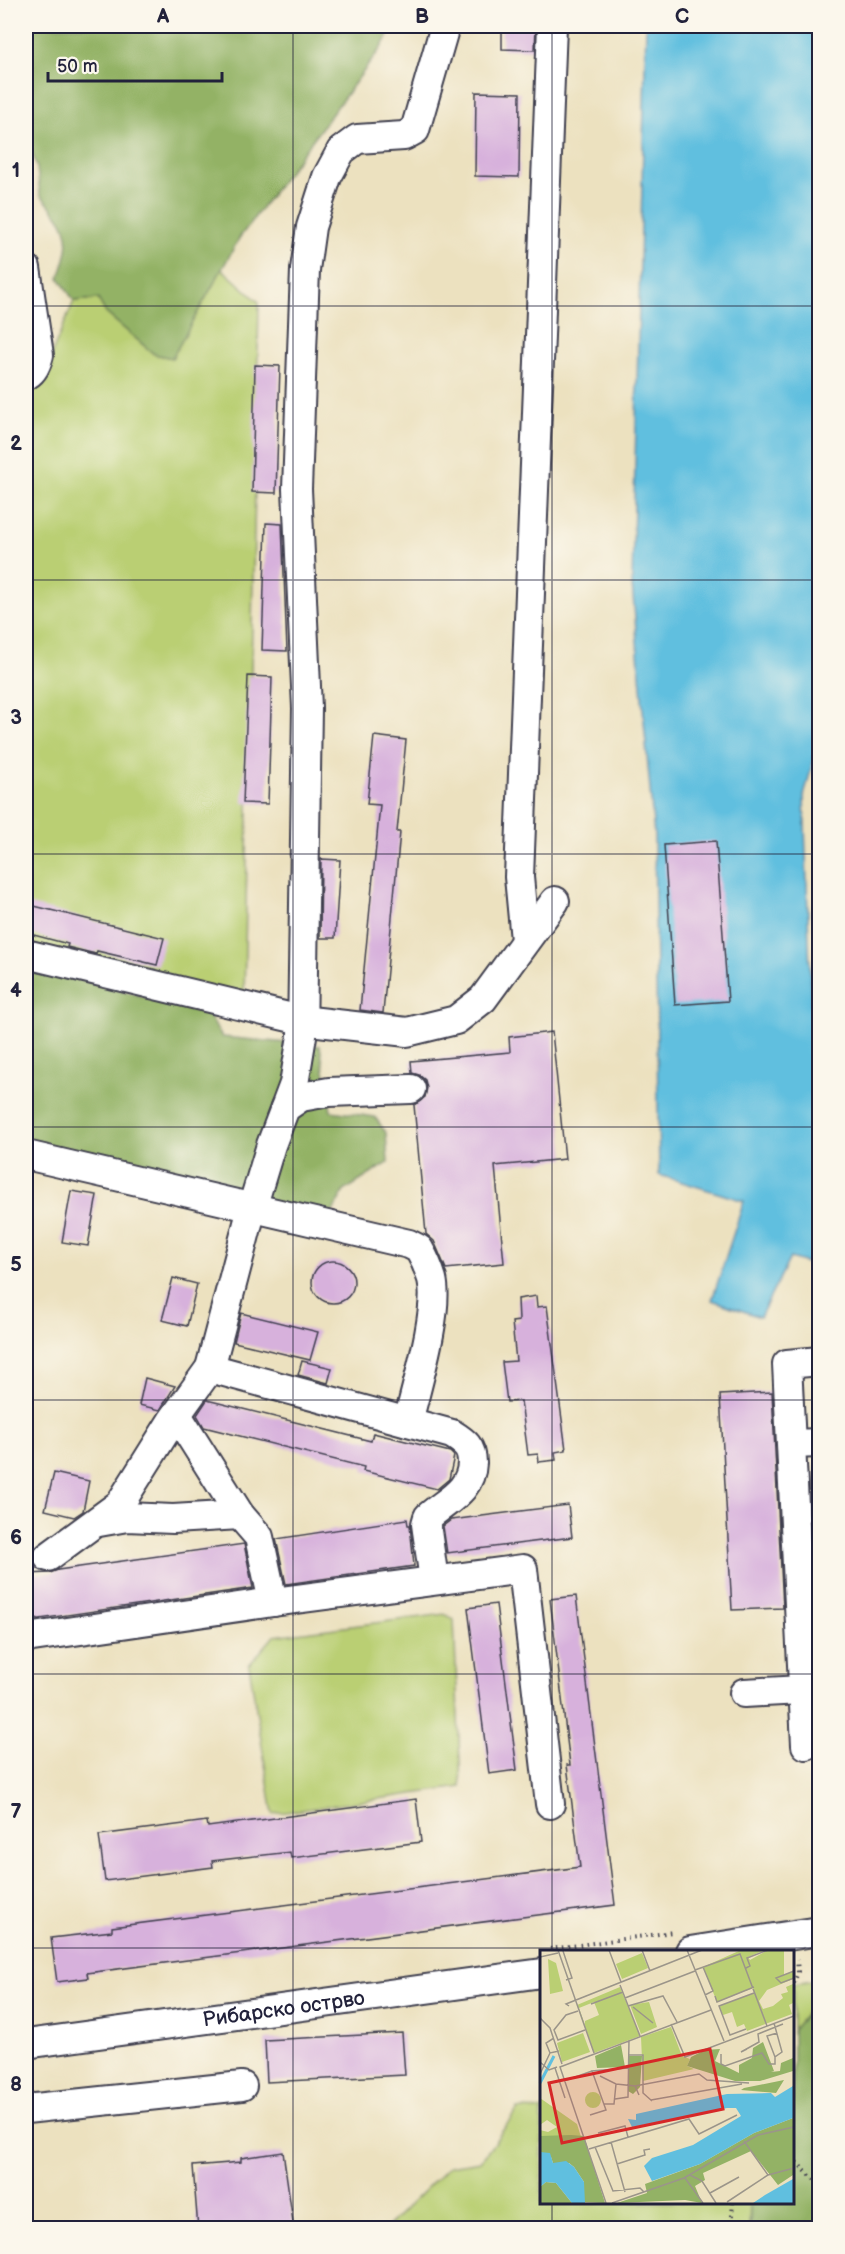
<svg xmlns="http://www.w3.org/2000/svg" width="845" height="2254" font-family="'Balsamiq Sans',sans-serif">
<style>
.green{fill:#bacf73;stroke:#6e7857;stroke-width:1.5}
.forest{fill:#93b265;stroke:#5a6a50;stroke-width:1.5}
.water{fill:#60bfdf;stroke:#41708d;stroke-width:1.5}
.building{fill:#d7b1dc}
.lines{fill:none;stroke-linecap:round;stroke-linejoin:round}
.minor-casing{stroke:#403f4f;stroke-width:32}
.path{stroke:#403f4f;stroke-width:4;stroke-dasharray:1.5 4.5;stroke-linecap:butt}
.minor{stroke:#fff;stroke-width:28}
.grid{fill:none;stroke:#22223b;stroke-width:1.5;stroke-opacity:0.55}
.labels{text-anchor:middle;stroke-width:4.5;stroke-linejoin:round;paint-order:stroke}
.street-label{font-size:21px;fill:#22223b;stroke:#fbf7ec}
.inset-river{fill:none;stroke:#60bfdf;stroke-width:3}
.inset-road{fill:none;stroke:#9b958a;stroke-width:1.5}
.view{fill:#d62828;fill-opacity:0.15;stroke:#d62828;stroke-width:3}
.inset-edge{fill:none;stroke:#22223b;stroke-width:3}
.neatline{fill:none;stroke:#22223b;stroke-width:2}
.grid-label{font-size:20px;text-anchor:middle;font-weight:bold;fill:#22223b}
</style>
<rect width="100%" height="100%" fill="#fbf7ec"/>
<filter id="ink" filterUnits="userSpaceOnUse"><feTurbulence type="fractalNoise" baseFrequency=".0167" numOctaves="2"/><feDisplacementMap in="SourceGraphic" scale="12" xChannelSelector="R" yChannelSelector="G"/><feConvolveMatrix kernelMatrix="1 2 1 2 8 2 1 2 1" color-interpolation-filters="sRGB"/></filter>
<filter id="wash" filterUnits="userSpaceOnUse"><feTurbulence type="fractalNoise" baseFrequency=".008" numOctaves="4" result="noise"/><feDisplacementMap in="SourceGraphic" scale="24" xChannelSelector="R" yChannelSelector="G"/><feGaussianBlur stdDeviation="1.35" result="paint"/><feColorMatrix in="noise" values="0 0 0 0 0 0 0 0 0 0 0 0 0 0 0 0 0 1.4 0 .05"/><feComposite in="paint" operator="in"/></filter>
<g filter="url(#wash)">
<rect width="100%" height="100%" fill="#ece1bf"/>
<path class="green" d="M222 269 259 302 244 997 26 945V399L46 367 74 301 98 299 106 313 154 354 172 358Z
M445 1614 454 1620 461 1787 273 1814 249 1665 274 1636Z
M814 1981 805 2015 793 2030V1984Z
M518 2109 542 2110V2202H750L749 2228H386L449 2166 481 2161Z"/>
<path class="forest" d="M26 26H393L381 48 240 237 172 358 154 354 106 313 98 299 74 301 59 278C67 255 74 237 58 216 51 208 48 202 40 195L37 168 26 134Z
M26 970H47L208 1014 222 1037 320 1046 331 1111 375 1117 386 1133 388 1163 344 1191 329 1219 26 1145Z
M26 1214 28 1216 33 1266 26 1301Z
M819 1932V2228H750V2202H792L793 2030C796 2025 802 2020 805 2015 817 1990 818 1959 815 1933Z"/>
<path class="water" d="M646 26H819L820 734 804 796 820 1267 790 1258 760 1317 712 1300 744 1201 659 1175 654 835 632 584Z"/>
<g id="blocks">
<path class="building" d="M502 26H536L535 50 502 49Z
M476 92 520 93 519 177 475 176Z
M255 365 280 366 276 493 252 492Z
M266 523 282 524 287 651 262 650Z
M248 676 272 677 268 804 243 803Z
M374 736 406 740 397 832H400L383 1013 360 1010 380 805 367 804Z
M716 841 728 1001 675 1005 664 845Z
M321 859 340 860 335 938H320Z
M26 904 164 938 157 965 97 951 96 954 67 947 68 944 26 933Z
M552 1032 565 1159 495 1166 504 1263 446 1269 434 1241 426 1234 414 1105 425 1097 427 1088 425 1080 419 1075 412 1073 411 1061 510 1052 509 1037Z
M71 1191 97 1195 88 1246 62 1242Z
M312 1282a21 21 0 1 1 42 0a21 21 0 1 1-42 0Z
M173 1278 197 1284 187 1326 162 1320Z
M536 1296 537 1307 547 1306 566 1450 555 1452 556 1460 539 1462 538 1454 528 1455 521 1401 507 1402 502 1362 516 1361 512 1322 519 1321 518 1299Z
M241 1313 318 1332 310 1360 234 1342Z
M302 1361 332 1368 328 1383 298 1375Z
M145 1378 175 1386 160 1410 139 1405Z
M772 1392 783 1608 732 1610 720 1395Z
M207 1400 371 1441 373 1433 450 1452 454 1456 449 1479 437 1489 363 1471 364 1467 204 1427 197 1415Z
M54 1473 89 1481 83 1511 74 1517 45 1510Z
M568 1505 572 1537 447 1553 443 1526 451 1520Z
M407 1519 408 1525H410L414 1566 286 1584 276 1539Z
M244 1544 253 1588 26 1621V1574L50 1573 58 1570Z
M576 1596 615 1905 87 1973 88 1978 57 1982 51 1938 112 1931V1927L580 1867 567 1765H570L550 1599Z
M496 1604 517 1770 489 1774 468 1608Z
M416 1799 421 1842 291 1858 290 1852 212 1861 213 1867 105 1881 99 1835 207 1821 208 1827Z
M402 2033 405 2075 267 2082 265 2040Z
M283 2152 294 2229H198L193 2166 241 2162V2158Z"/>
</g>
</g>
<g filter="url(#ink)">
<use href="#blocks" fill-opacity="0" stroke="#403f4f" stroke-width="1.5"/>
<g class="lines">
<defs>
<g id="minor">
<path d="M26 268 39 355C37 363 34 372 26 375"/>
<path d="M525 940 519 877 552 26"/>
<path d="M26 954 301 1020 407 1032 456 1020 483 999 555 901"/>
<path d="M285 1108 294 1084 302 1036 307 708 297 489 305 270 311 227 327 177 341 151 357 139 404 136 415 130 445 26"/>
<path d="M26 1155 409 1244 419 1249C424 1258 429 1269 432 1279 440 1310 416 1388 408 1422"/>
<path d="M210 1368 452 1434C465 1442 472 1447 472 1463 471 1491 447 1500 428 1517L426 1524 434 1580"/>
<path d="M177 1415 240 1515 259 1537 273 1602"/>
<path d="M792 1444 820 1443"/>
<path d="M99 1522 127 1517 173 1519 240 1515"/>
<path d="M48 1557 120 1504 172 1421 210 1368 252 1208 271 1145 285 1108 301 1097 329 1092 411 1089"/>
<path d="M26 1638 273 1602 523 1569 550 1804"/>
<path d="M744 1693 820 1689"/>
<path d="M806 1745 787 1364 820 1361"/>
<path d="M690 1951 820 1931"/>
<path id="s1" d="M26 2044 542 1973"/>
<path d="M26 2109 242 2086"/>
</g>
</defs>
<use href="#minor" class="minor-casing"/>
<path class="path" d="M550 1949 673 1932
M792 1989 798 1972 797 1960
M792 2158 820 2185
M731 2228 733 2202"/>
<use href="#minor" class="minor"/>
</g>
</g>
<path class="grid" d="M293 26V2228M552 26V1951M26 306H820M26 580H820M26 854H820M26 1127H820M26 1400H820M26 1674H820M26 1948H820M552 2202V2228"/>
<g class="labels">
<g class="street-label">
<text dy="7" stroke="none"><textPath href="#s1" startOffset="260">Рибарско острво</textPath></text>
</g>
</g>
<g transform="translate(540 1950)">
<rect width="254" height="254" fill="#ece1bf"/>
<path d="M201 0H225L208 7 210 10 228 0H244V25L253 21V29L227 40 219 51 223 59 233 56 243 48 241 44 248 42 246 37 253 34V53L249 55 252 64 207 81 204 74 197 77 192 62 183 65 179 56 214 43 213 38 177 52 163 17ZM102 3 108 18 82 29 76 14ZM8 9 16 13 23 41 10 44ZM80 37 100 86 54 103 37 55ZM54 52 59 65 45 71V75L39 58ZM109 52 117 77 101 84 90 55ZM131 77 142 106 150 109 147 116 154 119 103 131 101 87ZM43 83 50 102 22 112 17 93ZM45 150a8 8 0 1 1 16 0a8 8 0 1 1-16 0ZM0 148 37 174 41 187 0 186V180L8 182 17 177 7 170 0 175Z" fill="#bacf73" fill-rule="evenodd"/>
<path d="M223 92 234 121 231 122 240 121 241 113 253 108V121L220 131H195L147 116 151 107 165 100 180 99 175 111 199 123V115L212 108 213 98ZM81 95 85 117 57 118 55 106ZM89 106H102L100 137 93 144 88 141ZM244 130 236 143 201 140 204 138ZM253 168V225L238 235 211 201 163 223 165 230 155 236 162 253 145 250 77 253 107 243 105 234 160 214 214 183ZM31 185 44 186 65 253 42 252 44 232 34 217 29 213H13L11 207 0 202V186ZM6 232 16 233 32 253H0V237Z" fill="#93b265"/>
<path d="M253 136V168L214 183 160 214 112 231 104 216 112 208 153 195 201 166 196 158H187L92 177 88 169 96 170V164L187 144 231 143 235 147ZM0 202 10 203 13 213 26 211 34 217 44 232 45 253H32L16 233 6 232 0 237ZM253 229V253H213L225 245Z" fill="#60bfdf"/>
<path class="inset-river" d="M0 133 14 106"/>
<path class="inset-road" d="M18 0 54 103M69 0 81 32M102 0 110 21M147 0 184 91M23 1 32 28 26 30M0 7 18 3M163 17 173 41 165 45M206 18 210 16 207 8 228 0M155 20 200 4 227 76M254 21 236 28 241 33 254 28M80 35 100 86M175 46 177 52 214 37M85 48 155 21M51 54 83 42M29 56 26 54 162 0M88 56 123 46 137 72M93 57 113 73M38 61 26 65 14 80 18 90 45 80M0 68 10 78 22 114M131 74 145 107 254 66M206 79 190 85 179 56 214 43M14 88 6 93 10 103 19 101M207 99 201 102 219 92 218 84 243 74M181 104V114L185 116 222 103 229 114H235V107L242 102 234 73M88 105H103V143L112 151M235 107 227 86 237 83M0 112 9 120 17 117M15 118 25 148M0 124 10 103M60 126 76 134 95 136 99 145M24 131 52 121M95 136 159 124 167 130 209 133M75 149 88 147 89 90M111 150 202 134M64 154H74L76 134M50 165 66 160 52 121 88 118M58 183 85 176 88 187M71 192 85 242M55 197 73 241 100 238 104 242M49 199 149 169 159 184 197 165M77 214 105 205 104 200 110 199M150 225 162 231 176 253M228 225 254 218M145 228 163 253M170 243 199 227M187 252 228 225 204 191M66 253 20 117 171 60M72 253 144 228 218 185 254 177"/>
<path class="view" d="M170 99 183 159 22 193 9 133Z"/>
<rect width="254" height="254" class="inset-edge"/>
</g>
<rect width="845" height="2254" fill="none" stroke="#fbf7ec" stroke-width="66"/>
<path d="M48 72v9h174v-9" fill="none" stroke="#22223b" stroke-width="3"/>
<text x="57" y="72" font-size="18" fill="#22223b" stroke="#fbf7ec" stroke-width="4.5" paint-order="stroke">50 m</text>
<rect x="33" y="33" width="779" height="2188" class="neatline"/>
<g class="grid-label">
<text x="163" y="23">A</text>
<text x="422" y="23">B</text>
<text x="682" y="23">C</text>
<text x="16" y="177">1</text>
<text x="16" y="450">2</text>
<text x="16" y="724">3</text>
<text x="16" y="997">4</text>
<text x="16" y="1271">5</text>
<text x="16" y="1544">6</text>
<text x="16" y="1818">7</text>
<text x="16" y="2091">8</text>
</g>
</svg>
